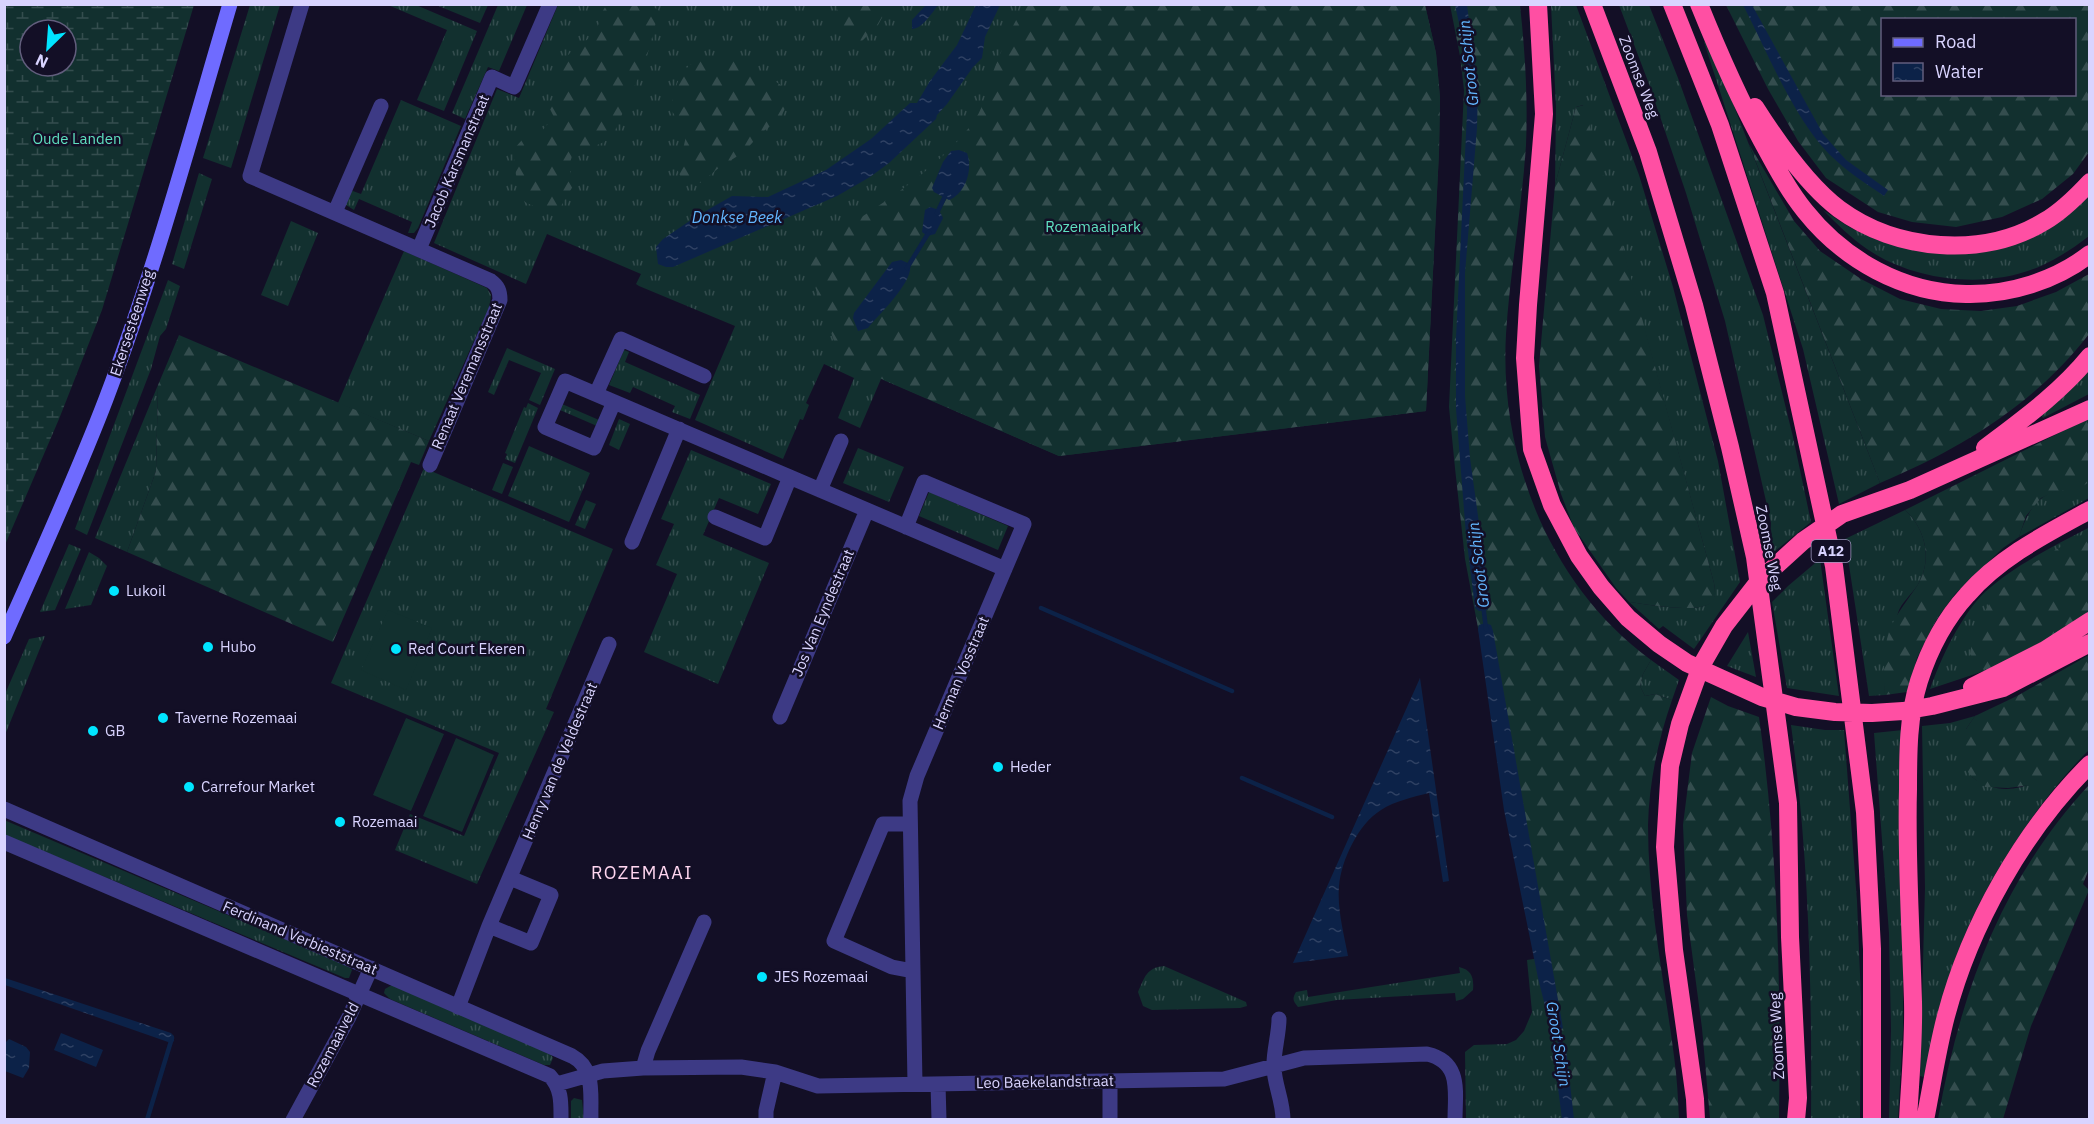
<svg xmlns="http://www.w3.org/2000/svg" width="2094" height="1124" font-family="'IBM Plex Sans',sans-serif">
<style>
.grass{fill:url(#grass-tufts)}
.forest{fill:url(#forest-firs);fill-rule:evenodd}
.wetland{fill:url(#wetland-marsh);fill-rule:evenodd}
.garden{fill:#12302f}
.water{fill:url(#water-ripples)}
.lines{fill:none;stroke-linecap:round;stroke-linejoin:round}
.stream{stroke:#0c2248;stroke-width:4.5}
.street{stroke:#3d3a85;stroke-width:15}
.secondary{stroke:#6f6bff;stroke-width:15}
.highway{stroke:#ff4fa3;stroke-width:18}
.poi-dot{fill:#00e5ff;stroke:#130f26;stroke-width:2}
.labels{text-anchor:middle;stroke-width:5;stroke-linejoin:round;paint-order:stroke}
.shield{fill:#130f26;stroke:#9e99be;stroke-width:1.5}
.shield-label{font-size:14px;font-weight:bold;fill:#d9d4ff}
.street-label{font-size:15px;fill:#d9d4ff;stroke:#130f26}
.park-label{font-size:15px;fill:#5fe0c0;stroke:#130f26}
.poi-label{font-size:15px;fill:#d9d4ff;stroke:#130f26;text-anchor:start}
.water-label{font-size:16px;font-style:italic;fill:#62b6ff;stroke:#130f26}
.quarter-label{font-size:18px;letter-spacing:1.5px;fill:#ffd6f0;stroke:#130f26}
</style>
<defs>
<pattern id="grass-tufts" width="24" height="20" patternUnits="userSpaceOnUse" patternTransform="scale(1.5)"><rect width="24" height="20" fill="#12302f"/><path d="M3 7l-1-3M5 7V3M7 7l1-3M15 17l-1-3M17 17v-4M19 17l1-3" fill="none" stroke="#344d4e"/></pattern>
<pattern id="forest-firs" width="22" height="20" patternUnits="userSpaceOnUse" patternTransform="scale(1.5)"><rect width="22" height="20" fill="#12302f"/><path d="M5 1l3.5 6h-7zM16 11l3.5 6h-7z" fill="#344d4e"/></pattern>
<pattern id="wetland-marsh" width="20" height="14" patternUnits="userSpaceOnUse" patternTransform="scale(1.5)"><rect width="20" height="14" fill="#12302f"/><path d="M1 5h8M5 5V1M11 12h8M15 12V8" fill="none" stroke="#344d4e"/></pattern>
<pattern id="water-ripples" width="26" height="14" patternUnits="userSpaceOnUse" patternTransform="scale(1.5)"><rect width="26" height="14" fill="#0c2248"/><path d="M2 4q2-2 4 0t4 0M15 11q2-2 4 0t4 0" fill="none" stroke="#2f4163"/></pattern>
</defs>
<rect width="100%" height="100%" fill="#130f26"/>
<path class="grass" d="M250 5H280L231 168 203 158Z
M388 5H416L477 31 444 111 417 100 447 30Z
M436 5 488 4V5L480 23Z
M498 5H527L499 71 488 67 465 119 452 113Z
M558 5H1425L1436 53 1440 98 1439 152 1426 411 1059 456 881 379 860 428 838 418 854 378 824 364 806 403 809 405 803 420 800 419 783 459 695 420 735 326 639 286 636 284 641 274 547 234 526 284 434 243 497 89 519 98Z
M1551 5H1576L1639 175 1673 287 1718 461 1740 582 1694 649 1663 626 1659 629 1629 602C1646 604 1703 615 1712 601 1716 596 1715 589 1714 583L1583 105 1576 107 1555 185 1556 107Z
M1619 5H1649L1678 78 1763 315 1793 437 1811 522 1769 556 1771 523 1725 321 1686 193 1649 84Z
M1708 39 1880 483 1839 504 1803 349 1704 42Z
M401 100 461 126 418 228 414 233H408L412 222 359 199 354 210 346 205 345 203 350 190 361 194Z
M199 173 212 179 184 269 172 264Z
M2089 194V236C2075 247 2060 257 2043 265 1990 290 1915 282 1867 249 1851 238 1837 224 1823 210L1849 227 1877 240 1910 249 1980 251Z
M291 221 318 233 288 306 261 295Z
M404 251 487 288 491 295 490 305 429 441 338 403Z
M168 280 180 286 166 329 160 336 151 369 87 535 75 529Z
M507 348 555 369 540 405 529 400 541 373 509 360 494 395 488 392Z
M624 350 629 352 625 362 700 395 690 419 672 412 675 406 633 387 630 393 609 385Z
M2089 369V394L2043 418 2041 415 2064 396Z
M158 385 156 471 127 552 95 538Z
M528 403 538 408 515 463 505 459 507 454 505 453 524 407 526 408Z
M562 404 599 420 597 426 560 410Z
M619 419 630 424 619 450 609 445Z
M529 446 590 473 569 522 508 496Z
M858 448 904 467 889 502 843 483Z
M691 450 771 484 758 514 719 498 703 535 769 563 718 684 644 652 677 574 656 565 674 524 661 519Z
M503 463 513 467 502 494 492 490Z
M424 468 613 549 546 709 554 712 477 884 395 850 410 814 464 836 499 753 331 683Z
M2089 482V498L2019 537C2025 519 2033 499 2053 492 2065 488 2077 489 2089 482Z
M929 492 1008 526 998 550 919 516Z
M586 500 596 504 585 529 575 525Z
M1905 510C1926 529 1933 561 1917 586 1911 595 1901 603 1898 613 1889 640 1884 667 1885 695L1869 696 1845 539Z
M2088 528 2089 530 1987 670 1930 689C1941 658 1961 615 1985 592 2015 565 2052 547 2088 528Z
M69 544 81 549 55 610 40 612Z
M89 552 99 558 107 566 91 605 65 609Z
M1820 559 1839 696 1787 688 1772 602 1788 586Z
M1748 632 1756 677 1727 666Z
M45 636 5 735V694L29 639Z
M1651 660 1679 680 1672 700 1655 694 1645 696 1640 686 1643 674Z
M1975 716 1966 729 1972 777C2015 809 2062 770 2089 736V750C2033 805 1973 899 1950 975 1939 1008 1932 1043 1924 1077L1920 1076 1925 888 1922 726 1950 723Z
M1791 725 1825 730H1844L1857 901 1861 999 1860 1119H1811C1812 987 1809 856 1791 725Z
M1903 730V1030L1898 1119H1889L1891 1030 1889 933 1874 733Z
M4 820 348 966 352 970 349 978H345L5 835Z
M1540 958 1566 1119H1466L1465 1052 1474 1045 1507 1044 1516 1040 1524 1031 1532 1012 1527 960Z
M1164 966 1246 1002 1247 1006 1240 1008 1152 1010 1143 1006 1138 992C1145 977 1146 968 1164 966Z
M1459 967C1472 970 1474 978 1473 990L1463 999 1456 1001 1455 993 1337 1000 1298 1007C1293 1001 1292 999 1296 992L1307 990 1308 997 1460 973Z
M392 985 550 1053 553 1058 550 1065H544L390 999 384 993 385 989Z
M574 1098 582 1100 584 1119 571 1120V1101Z"/>
<path class="forest" d="M839 4H889V5L878 25 860 43C837 39 829 26 839 4Z
M607 5H651L659 11 646 60 613 135 604 142 572 156 569 166 573 186 561 206 544 211 525 202 516 175 513 150 522 140 540 133 554 117 548 105C568 85 555 82 563 63 569 48 590 42 596 30 601 21 600 12 607 5Z
M1025 5H1425L1436 53 1440 98 1439 152 1426 411 1059 456 841 361 811 275 808 250C862 217 941 171 976 118 984 106 987 88 992 75 1001 50 1011 27 1025 5Z
M1450 5H1520C1525 51 1528 98 1526 145 1522 208 1510 271 1506 334 1499 458 1550 586 1651 660L1643 674 1640 686 1645 696 1655 694 1672 700C1658 740 1649 783 1648 825 1648 903 1664 979 1674 1056 1677 1077 1678 1098 1679 1119H1566L1546 989 1465 559 1455 468 1449 407 1464 90 1460 56Z
M1726 5H2089V152L2073 174 2042 199 2002 217 1956 227 1912 222 1878 212 1826 178 1798 141 1768 89ZM1882 20H2074V94H1882Z
M735 58 781 85 787 104 780 119 761 133 744 152 720 167 700 183 682 180 678 171 687 132 671 110C673 93 679 68 697 61 707 57 724 59 735 58Z
M1584 105 1714 583C1715 589 1716 596 1713 601 1703 615 1646 604 1629 602L1616 588 1574 528 1561 494 1545 437 1539 366 1555 185 1576 107Z
M1749 144 1794 221 1820 251 1861 279 1900 299 1941 309 1981 311 2017 306 2056 292 2089 274V334C2035 404 1961 449 1880 483Z
M179 335 429 441 419 465 411 462 333 642 127 552 156 471 158 385Z
M2089 418V482L2080 488 2054 492 2041 498 2026 516 2019 537 2003 548 1955 594 1936 620 1917 658 1907 692 1885 695C1884 677 1883 657 1887 639 1892 618 1905 604 1917 586 1933 561 1926 529 1905 510Z
M2089 527V612L2044 641 1987 670 1979 667 1970 654C1981 585 2035 562 2089 531L2088 528Z
M2089 655V736L2073 757 2050 775 2031 785 2008 788 1985 787 1972 777 1961 763 1960 747 1966 729 1975 716 2017 696Z
M1711 697 1728 706 1759 717C1778 851 1781 984 1779 1119H1710L1702 1028 1687 915 1683 825 1692 753Z
M2089 785V869L2083 884 2089 890 2031 1026 2003 1119H1938C1960 994 2001 880 2089 785Z"/>
<path class="wetland" d="M5 4 194 5 102 310 59 419 5 545ZM30 30H66V66H30Z"/>
<path class="garden" d="M388 610 432 628 406 690 361 670Z
M406 718 444 734 411 811 373 795Z
M456 738 494 755 462 832 423 816Z"/>
<path class="water" d="M926 5H938C932 13 922 29 912 29V20Z
M976 5H1000L985 37 982 58 973 67 947 104 937 115 936 119 889 163 870 177 837 196 673 267H666L658 264 656 247 663 239 697 216 732 196 768 197 826 170 871 139 910 103H917L930 81 957 45Z
M1455 5H1467L1478 88 1477 128 1465 273V396L1470 458 1490 603 1487 610 1479 611 1475 608 1466 535 1456 409V338L1467 113 1465 50Z
M1743 5H1752L1823 134 1846 160 1888 190 1884 196C1865 183 1845 170 1829 154 1793 117 1767 51 1743 5Z
M959 150 967 153C973 169 966 193 949 200L934 192 932 188 943 162 951 151Z
M930 207 939 210 943 218 935 234 927 236 922 232 925 210Z
M901 260 910 264C914 282 880 313 868 328L858 331 853 318 854 313 892 262Z
M1485 623 1491 625 1493 631 1563 1028 1556 1033 1551 1030 1538 978 1504 810 1478 629 1479 625Z
M1420 678 1449 881 1443 882 1429 793C1413 797 1395 801 1381 810 1358 824 1341 861 1339 886 1337 909 1344 934 1348 956L1293 963Z
M5 978 171 1033 174 1036V1041L171 1043 5 985Z
M61 1033 103 1050 96 1067 54 1050Z
M9 1039 26 1047 30 1052 29 1068 23 1078 5 1071V1043Z
M1560 1043 1566 1049 1574 1119H1562L1553 1049V1047Z"/>
<g class="lines">
<path class="stream" d="M937 213 946 194
M907 268 929 232
M1483 604 1486 629
M1041 608 1232 691
M1242 778 1332 817
M1557 1027 1561 1048
M147 1120 172 1038"/>
<path class="street" d="M302 4 250 176 491 281C498 286 500 291 500 300L430 465
M335 212 381 106
M419 249 492 77 514 87 550 4
M596 394 621 339 704 376
M614 402 594 448 545 427 565 381C712 444 858 506 1005 569
M820 490 841 441
M715 517 765 538 790 477
M906 527 924 482 1024 524 917 776 910 801 915 1084
M632 542 679 429
M780 717 867 510
M4 809 572 1056C596 1069 590 1095 591 1120
M909 824H883L834 941 892 967 913 971
M4 842 550 1076C562 1089 561 1103 561 1120
M489 926 531 943 551 895 510 878
M458 1007 489 926 609 644
M1279 1019C1279 1034 1273 1054 1274 1067 1274 1084 1283 1100 1283 1120
M643 1068 648 1051 704 922
M1110 1081V1120
M557 1084 603 1071 643 1068 741 1067 775 1072 818 1086 1224 1079 1304 1058 1427 1054C1462 1062 1455 1092 1455 1120
M938 1084 939 1120
M293 1120 349 1017 371 968
M766 1120V1111L775 1072"/>
<path class="secondary" d="M4 637C39 558 75 480 106 399 155 270 191 136 230 4"/>
<path class="highway" d="M1538 4 1544 114 1528 305 1525 358 1532 449 1552 505 1579 556 1601 587 1628 618 1659 644 1687 663 1762 697 1796 707 1835 712 1872 713 1903 711 1932 706 2003 688 2090 643
M1592 4 1648 152 1694 305 1730 447 1755 557 1788 803 1790 937 1798 1098 1796 1120
M1672 4 1720 125 1775 293 1834 566 1865 812 1872 949V1120
M1699 4C1718 51 1738 97 1762 141 1775 165 1788 190 1805 211 1844 260 1903 293 1966 294 2009 295 2055 281 2090 254
M1755 107C1776 140 1807 185 1839 209 1896 251 1983 259 2045 221 2062 211 2077 196 2090 182
M1985 448C2022 420 2060 393 2090 356
M1972 687 2045 650 2090 621
M1696 1120 1695 1099 1674 950 1665 847 1670 766 1680 724 1701 666 1724 626 1759 581 1803 541 1842 514 1910 490 2090 409
M1908 1120C1910 1081 1914 1041 1913 1002 1911 931 1906 860 1908 789 1908 753 1908 716 1919 681 1929 650 1945 619 1967 595 2000 557 2046 534 2090 510
M1925 1120C1932 1085 1937 1050 1946 1016 1970 925 2023 831 2090 764"/>
</g>
<g class="poi-dot">
<circle cx="114" cy="591" r="6"/>
<circle cx="208" cy="647" r="6"/>
<circle cx="396" cy="649" r="6"/>
<circle cx="163" cy="718" r="6"/>
<circle cx="93" cy="731" r="6"/>
<circle cx="998" cy="767" r="6"/>
<circle cx="189" cy="787" r="6"/>
<circle cx="340" cy="822" r="6"/>
<circle cx="762" cy="977" r="6"/>
</g>
<g class="labels">
<rect class="shield" x="1811.5" y="540" width="39" height="22" rx="4.5"/>
<g class="shield-label">
<text x="1831" y="556">A12</text>
</g>
<g class="street-label">
<text transform="translate(1639 77) rotate(69)" y="5">Zoomse Weg</text>
<text transform="translate(457 161) rotate(-67)" y="5">Jacob Karsmanstraat</text>
<text transform="translate(132 323) rotate(-72)" y="5">Ekersesteenweg</text>
<text transform="translate(467 376) rotate(-67)" y="5">Renaat Veremansstraat</text>
<text transform="translate(1769 548) rotate(79)" y="5">Zoomse Weg</text>
<text transform="translate(823 613) rotate(-67)" y="5">Jos Van Eyndestraat</text>
<text transform="translate(961 673) rotate(-67)" y="5">Herman Vosstraat</text>
<text transform="translate(560 761) rotate(-67)" y="5">Henry van de Veldestraat</text>
<text transform="translate(300 938) rotate(23)" y="5">Ferdinand Verbieststraat</text>
<text transform="translate(1777 1036) rotate(-93)" y="5">Zoomse Weg</text>
<text transform="translate(333 1045) rotate(-62)" y="5">Rozemaaiveld</text>
<text transform="translate(1045 1082) rotate(-1)" y="5">Leo Baekelandstraat</text>
</g>
<g class="park-label">
<text x="77" y="144">Oude Landen</text>
<text x="1093" y="232">Rozemaaipark</text>
</g>
<g class="poi-label">
<text x="126" y="596">Lukoil</text>
<text x="220" y="652">Hubo</text>
<text x="408" y="654">Red Court Ekeren</text>
<text x="175" y="723">Taverne Rozemaai</text>
<text x="105" y="736">GB</text>
<text x="1010" y="772">Heder</text>
<text x="201" y="792">Carrefour Market</text>
<text x="352" y="827">Rozemaai</text>
<text x="774" y="982">JES Rozemaai</text>
</g>
<g class="water-label">
<text transform="translate(1468 63) rotate(-96)" y="6">Groot Schijn</text>
<text x="737" y="223">Donkse Beek</text>
<text transform="translate(1478 565) rotate(-97)" y="6">Groot Schijn</text>
<text transform="translate(1559 1044) rotate(81)" y="6">Groot Schijn</text>
</g>
<g class="quarter-label">
<text x="642" y="879">ROZEMAAI</text>
</g>
</g>
<rect width="2094" height="1124" fill="none" stroke="#d9d4ff" stroke-width="12"/>
<rect x="1881" y="18" width="195" height="78" fill="#130f26" stroke="#625e7d" stroke-width="1.5"/>
<rect x="1893" y="38" width="30" height="9" fill="#6f6bff" stroke="#625e7d" stroke-width="1.5"/>
<text x="1935" y="48" font-size="18" fill="#d9d4ff">Road</text>
<rect x="1893" y="63" width="30" height="18" fill="url(#water-ripples)" stroke="#625e7d" stroke-width="1.5"/>
<text x="1935" y="78" font-size="18" fill="#d9d4ff">Water</text>
<g transform="translate(48 48) rotate(205)"><circle r="28" fill="#130f26" stroke="#625e7d" stroke-width="1.5"/>
<path d="M0-4.5L10 22L0 15L-10 22Z" fill="#00e5ff"/>
<text y="-9" font-size="16" font-weight="bold" text-anchor="middle" fill="#d9d4ff">N</text>
</g>
</svg>
